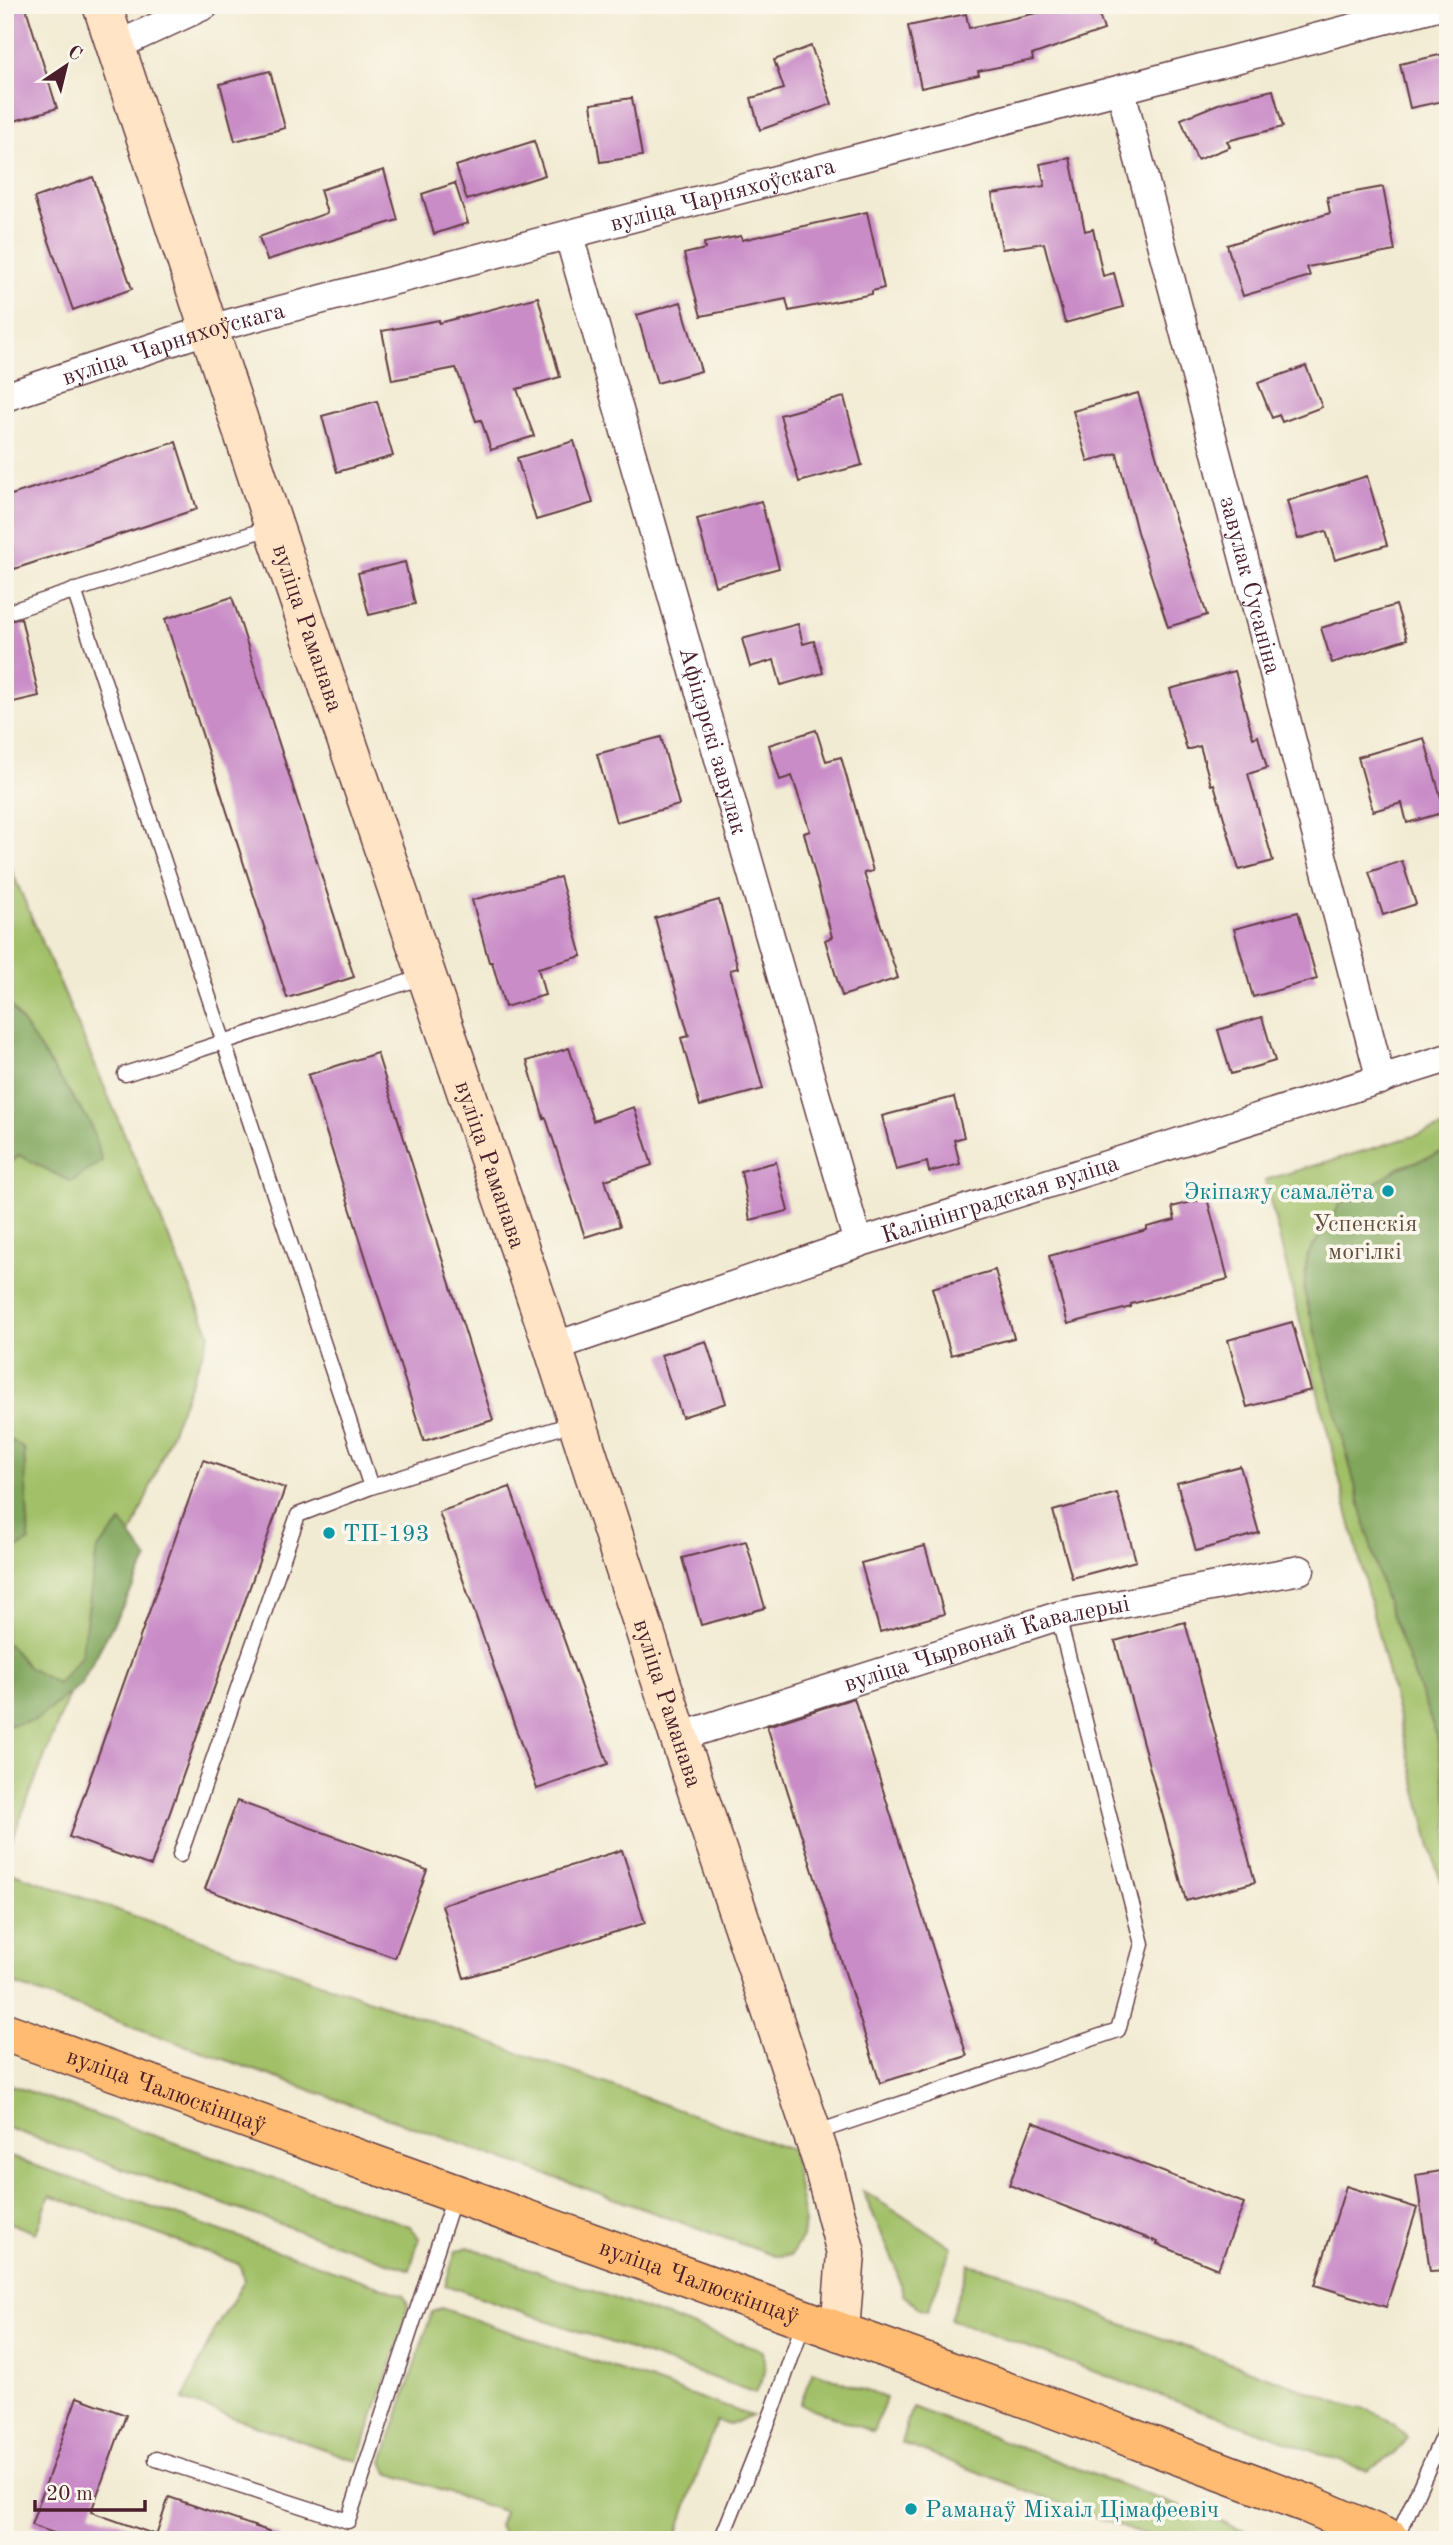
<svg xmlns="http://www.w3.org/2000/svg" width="1453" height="2545" font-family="'Old Standard TT',serif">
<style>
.green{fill:#a1c068;stroke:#76704a;stroke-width:2}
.forest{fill:#80a65c;stroke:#656244;stroke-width:2}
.building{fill:#c98cc7}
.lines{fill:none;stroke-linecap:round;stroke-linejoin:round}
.lane-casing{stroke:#633e44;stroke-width:17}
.street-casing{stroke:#633e44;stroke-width:31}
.secondary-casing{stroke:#633e44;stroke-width:41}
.primary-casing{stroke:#633e44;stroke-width:41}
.lane{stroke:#fff;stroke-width:14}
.street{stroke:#fff;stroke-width:28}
.secondary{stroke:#ffe4c6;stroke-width:38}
.primary{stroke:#febb71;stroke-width:38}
.culture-dot{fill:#0f9aa8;stroke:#fbf7ec;stroke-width:2.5}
.labels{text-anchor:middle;stroke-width:7;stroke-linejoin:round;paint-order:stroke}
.street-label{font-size:24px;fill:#4a1f2b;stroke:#fbf7ec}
.culture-label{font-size:24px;fill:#0d838f;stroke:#fbf7ec;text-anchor:start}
.park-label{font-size:24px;fill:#644f3d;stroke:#fbf7ec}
</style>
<rect width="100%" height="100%" fill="#fbf7ec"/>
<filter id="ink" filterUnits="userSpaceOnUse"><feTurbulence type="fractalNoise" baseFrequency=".0143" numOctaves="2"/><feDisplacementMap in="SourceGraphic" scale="14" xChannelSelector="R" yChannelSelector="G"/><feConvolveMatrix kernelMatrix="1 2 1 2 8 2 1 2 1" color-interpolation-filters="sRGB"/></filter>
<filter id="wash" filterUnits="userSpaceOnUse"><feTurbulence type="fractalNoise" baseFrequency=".00686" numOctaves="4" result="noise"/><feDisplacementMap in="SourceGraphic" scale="28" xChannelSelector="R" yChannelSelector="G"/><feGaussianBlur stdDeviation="1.57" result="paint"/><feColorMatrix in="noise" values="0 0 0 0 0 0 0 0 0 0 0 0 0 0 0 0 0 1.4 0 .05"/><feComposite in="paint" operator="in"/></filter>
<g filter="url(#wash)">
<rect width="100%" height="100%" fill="#f2ebd3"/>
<path class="green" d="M5 855 210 1334 12 1840 5 1837Z
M1448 1126V1901L1436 1867 1265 1180Z
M5 1870 792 2150 804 2220 802 2237 791 2255 775 2256 5 1981Z
M5 2083 410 2226 419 2238 410 2270 5 2127Z
M5 2155 404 2295 408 2304 400 2337 358 2461 183 2400 214 2331 245 2280 239 2264 50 2195 36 2233 5 2221Z
M863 2191 952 2247 928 2310 919 2308 903 2295 895 2265Z
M468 2247 763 2351 765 2372 756 2393 445 2285 456 2251Z
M969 2264 1011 2275 1111 2320 1347 2405C1378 2413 1385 2413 1407 2438L1394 2454 1367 2471 950 2319Z
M441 2308 752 2416 729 2425 716 2421 675 2540H506L499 2526 503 2511 388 2473 383 2462 432 2312Z
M813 2371 886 2398 873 2432 800 2404Z
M912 2407 1269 2540H1158L901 2443Z"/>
<path class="forest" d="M5 997 90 1123 102 1161 71 1182 19 1155 5 1169Z
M1448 1150V1804L1437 1737 1383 1592 1304 1291 1307 1256 1340 1204 1401 1167Z
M5 1436 24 1449 29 1541 5 1556Z
M121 1522 148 1559 81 1684 36 1720 5 1726V1644H9L28 1667 58 1684 81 1656 97 1550Z"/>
<g id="blocks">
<path class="building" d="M5 5H25L57 108 5 124Z
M1054 5H1096L1104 30 1032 55 1033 60 978 71 979 75 921 88 908 26 966 14 969 28 1055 9Z
M811 46 832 104 760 130 751 98 784 89 774 60Z
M1448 53V100L1410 108 1400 64Z
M270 71 285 128 235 141 220 84Z
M1273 90 1283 127 1227 141 1230 147 1197 160 1181 119 1223 102Z
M632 98 642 156 600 162 591 104Z
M534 141 545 175 467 200 456 166Z
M1070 158 1085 231 1093 229 1103 276 1114 273 1123 307 1065 323 1044 243 1002 249 992 194 1045 186 1040 164Z
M384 170 398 220 267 260 259 237 327 213 320 190Z
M93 177 132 289 73 310 34 198Z
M455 183 468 223 434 234 422 194Z
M1383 187 1395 251 1307 267 1310 276 1243 296 1227 245 1330 213 1327 197Z
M867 212 884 288 872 291V294L789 311 786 299 701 316 684 254 705 249 704 243 741 236 742 240Z
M538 297 560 377 517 389 534 436 491 450 481 420 476 421 456 368 392 380 382 331 439 320V323Z
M681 302 701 371 657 383 637 315Z
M1306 366 1322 407 1282 422 1279 415 1272 418 1258 383Z
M1138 393 1170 503 1207 615 1168 627 1137 532 1117 453 1088 462 1073 411Z
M844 397 862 465 799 482 780 415Z
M377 401 393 456 337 472 322 416Z
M574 441 593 503 536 520 517 458Z
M176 442 197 509 5 572V497Z
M1367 476 1387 545 1335 560 1326 531 1298 539 1287 501Z
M761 501 779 568 715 586 697 519Z
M405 562 415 604 369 615 358 573Z
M232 597 354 977 287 998 165 619Z
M1396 605 1407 639 1332 663 1321 628Z
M21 618 39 696 5 704V622Z
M798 624 803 644 814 641 823 673 781 685 774 660 750 667 742 639Z
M1235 671 1253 738 1258 736 1267 768 1248 774 1273 861 1239 870 1214 784 1211 785 1200 746 1187 750 1170 689Z
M816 730 826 761 841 757 873 871 864 873 898 978 842 996 825 940 832 937 804 833 810 831 792 776 780 780 769 745Z
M661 737 679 805 616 822 597 754Z
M1424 738 1445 812 1407 823 1402 803 1373 811 1358 757Z
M1402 861 1416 904 1383 915 1369 872Z
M560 877 582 956 538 968 545 995 505 1007 492 962H489L472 900Z
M719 900 738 968 730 970 763 1089 700 1106 681 1038 689 1036 655 918Z
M1298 912 1317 979 1253 997 1234 929Z
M1262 1017 1275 1061 1231 1074 1218 1030Z
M569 1048 593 1121 634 1107 652 1165 605 1180 620 1226 585 1237 546 1118 544 1119 527 1061Z
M377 1053 493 1420 424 1441 308 1075Z
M954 1097 964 1137 954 1140 960 1164 929 1172 927 1162 896 1170 882 1116Z
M776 1162 788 1211 750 1220 741 1171Z
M1207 1198 1228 1279 1131 1304V1307L1068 1324 1049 1256 1147 1230V1227L1175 1220 1172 1207Z
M995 1270 1014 1338 951 1355 932 1288Z
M1292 1322 1311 1390 1247 1407 1228 1340Z
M706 1341 726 1403 682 1417 661 1355Z
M203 1460 285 1488 151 1866 69 1837Z
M1240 1466 1259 1533 1196 1551 1177 1483Z
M510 1487 608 1764 537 1789 439 1512Z
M1117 1493 1136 1561 1072 1578 1053 1511Z
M746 1541 765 1608 701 1625 682 1558Z
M925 1546 944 1614 880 1632 861 1563Z
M1185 1622 1255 1882 1186 1901 1115 1641Z
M854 1698 967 2056 880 2083 767 1726Z
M237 1801 427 1870 395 1958 205 1889Z
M622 1850 645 1923 464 1978 442 1905Z
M1033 2122 1244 2203 1218 2269 1157 2244 1158 2242 1009 2185Z
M1448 2170V2270L1430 2271 1416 2175Z
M1346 2186 1417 2208 1386 2307 1315 2285Z
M77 2397 126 2415 91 2512 156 2535 169 2497 280 2535 279 2540H73L31 2525Z"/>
</g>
</g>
<g filter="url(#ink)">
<use href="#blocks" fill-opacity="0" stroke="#633e44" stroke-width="2"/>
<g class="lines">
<defs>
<path id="lane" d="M74 590 371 1487
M5 613 272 527
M125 1074 426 976
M180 1855 298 1515 371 1487 574 1423
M815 2133 1118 2030 1142 1944 1058 1616
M156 2459 348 2521 455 2194
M721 2540 773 2410 804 2321
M1396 2540 1448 2424"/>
<g id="street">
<path d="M116 46 205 5"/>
<path id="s1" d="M1121 91 1381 1080"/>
<path id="s2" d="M569 236 858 1243"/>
<path id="s3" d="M5 397 209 329 1441 5"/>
<path id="s4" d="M553 1347 858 1243 1448 1058"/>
<path id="s5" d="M679 1737 1058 1616 1300 1570"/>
</g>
<g id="secondary">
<path id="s6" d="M102 5 274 527 553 1347 679 1737 822 2162 846 2253 840 2332"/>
</g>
<g id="primary">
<path id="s7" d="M5 2032 1033 2401 1308 2504 1391 2540"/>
</g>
</defs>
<use href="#lane" class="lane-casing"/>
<use href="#street" class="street-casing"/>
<use href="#secondary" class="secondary-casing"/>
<use href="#primary" class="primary-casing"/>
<use href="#lane" class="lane"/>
<use href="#street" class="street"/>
<use href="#secondary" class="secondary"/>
<use href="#primary" class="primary"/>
</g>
</g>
<g class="culture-dot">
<circle cx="1388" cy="1191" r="7"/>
<circle cx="329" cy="1533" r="7"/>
<circle cx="911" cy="2509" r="7"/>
</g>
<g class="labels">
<g class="street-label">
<text dy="8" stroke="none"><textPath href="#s3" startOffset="746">вуліца Чарняхоўскага</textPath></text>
<text dy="8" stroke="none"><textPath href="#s3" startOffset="177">вуліца Чарняхоўскага</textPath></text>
<text dy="8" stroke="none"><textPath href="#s1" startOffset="511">завулак Сусаніна</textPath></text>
<text dy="8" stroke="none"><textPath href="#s6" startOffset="656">вуліца Раманава</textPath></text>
<text dy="8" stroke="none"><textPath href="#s2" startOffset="525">Афіцэрскі завулак</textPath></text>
<text dy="8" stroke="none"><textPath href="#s6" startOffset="1223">вуліца Раманава</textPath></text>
<text dy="8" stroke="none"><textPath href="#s4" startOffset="471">Калінінградская вуліца</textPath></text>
<text dy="8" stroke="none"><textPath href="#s5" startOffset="322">вуліца Чырвонай Кавалерыі</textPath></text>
<text dy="8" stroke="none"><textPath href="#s6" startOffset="1790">вуліца Раманава</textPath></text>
<text dy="8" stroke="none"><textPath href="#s7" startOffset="172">вуліца Чалюскінцаў</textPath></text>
<text dy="8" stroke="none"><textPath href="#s7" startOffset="738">вуліца Чалюскінцаў</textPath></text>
</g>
<g class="culture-label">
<text x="1374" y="1199" text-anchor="end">Экіпажу самалёта</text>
<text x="343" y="1541">ТП-193</text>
<text x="925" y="2517">Раманаў Міхаіл Цімафеевіч</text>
</g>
<g class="park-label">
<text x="1365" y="1231">Успенскія<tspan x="1365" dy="28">могілкі</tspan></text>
</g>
</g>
<rect width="1453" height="2545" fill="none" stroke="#fbf7ec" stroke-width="28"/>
<g transform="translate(66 66) rotate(35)" stroke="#fbf7ec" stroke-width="5" paint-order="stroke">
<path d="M0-5L12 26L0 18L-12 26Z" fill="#4a1f2b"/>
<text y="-10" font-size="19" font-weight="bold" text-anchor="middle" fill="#4a1f2b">С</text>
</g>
<path d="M35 2500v10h110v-10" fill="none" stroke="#4a1f2b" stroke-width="3.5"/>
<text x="46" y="2500" font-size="21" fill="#4a1f2b" stroke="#fbf7ec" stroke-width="5" paint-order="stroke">20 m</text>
</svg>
